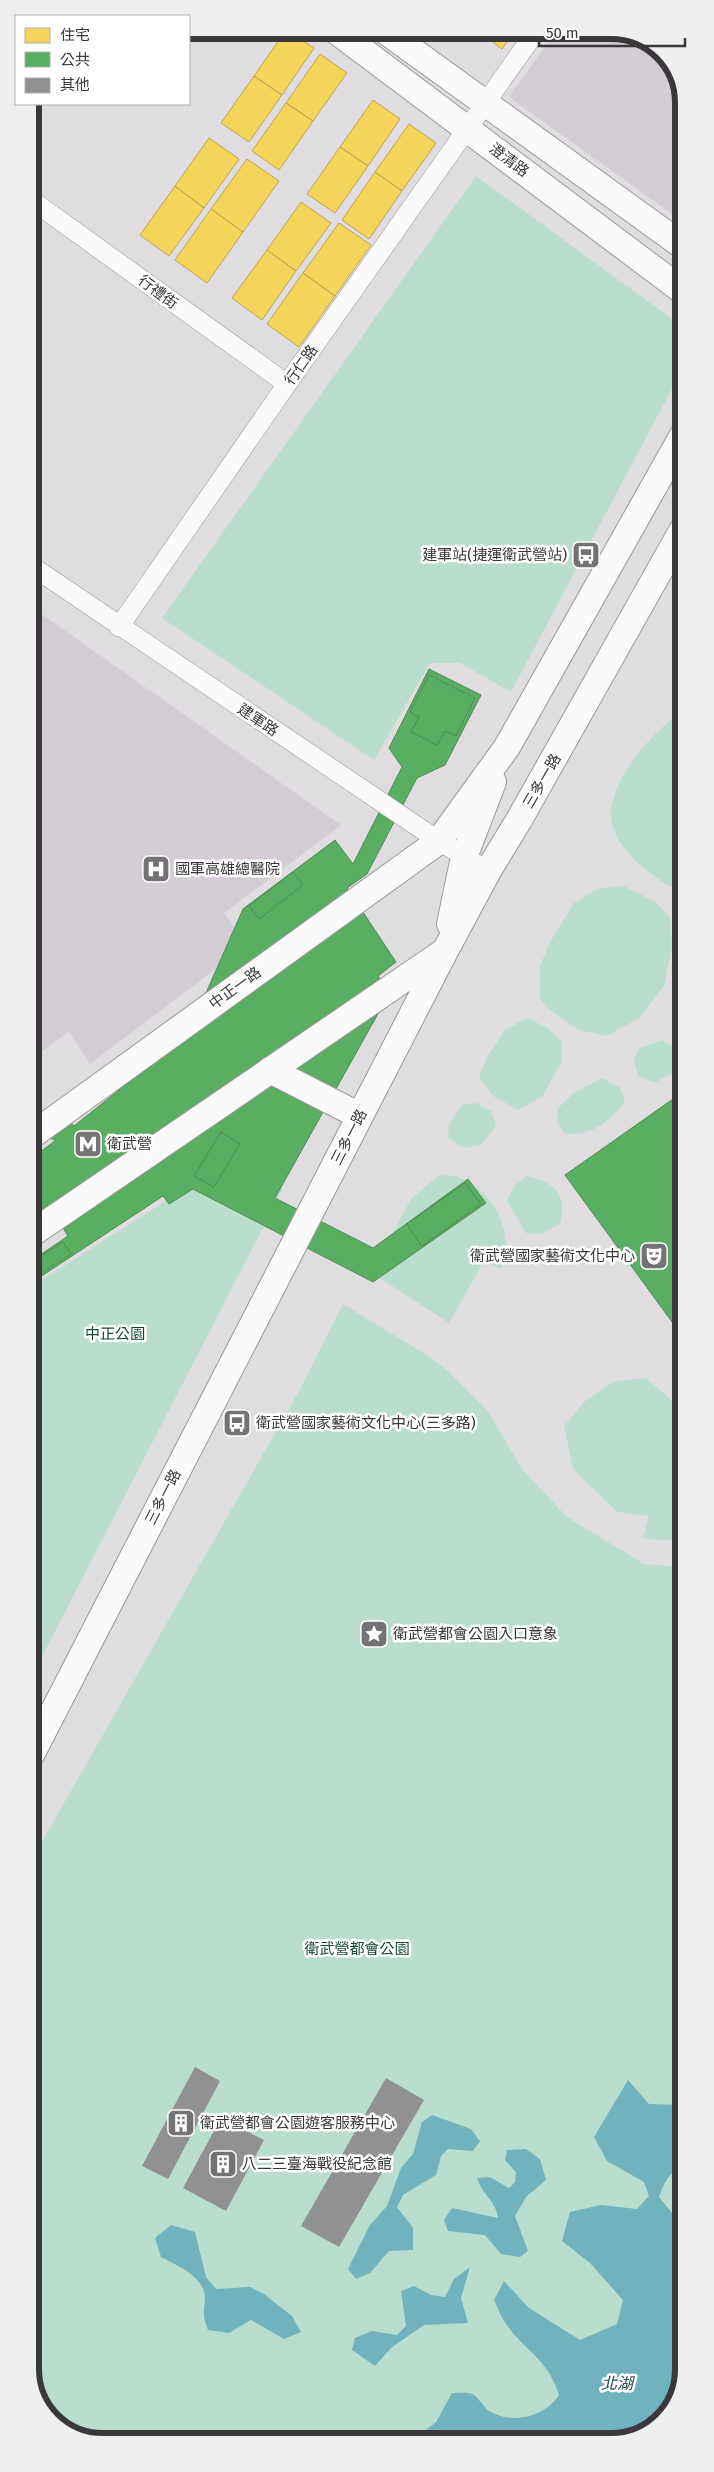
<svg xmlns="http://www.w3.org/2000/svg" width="714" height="2472" font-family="'Fira Sans','Noto Sans TC',sans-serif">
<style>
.built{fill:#d4cdd5}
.green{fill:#badecd}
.water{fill:#71b2bf}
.homes{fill:#f6d55c;stroke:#bea652}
.public{fill:#5aae61;stroke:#508b55}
.building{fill:#919092}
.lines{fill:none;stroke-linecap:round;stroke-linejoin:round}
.street-casing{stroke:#99979a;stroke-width:20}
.secondary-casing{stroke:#99979a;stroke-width:28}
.street{stroke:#fafafa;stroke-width:19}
.secondary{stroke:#fafafa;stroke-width:26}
.labels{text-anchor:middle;stroke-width:5;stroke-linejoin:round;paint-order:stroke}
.street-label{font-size:15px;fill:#3a383a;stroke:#fff}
.poi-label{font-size:15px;fill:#3a383a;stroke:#fff;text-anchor:start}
.park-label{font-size:15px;fill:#104b34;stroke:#fff}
.water-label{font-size:16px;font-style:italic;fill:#254e57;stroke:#fff}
.rim{fill:none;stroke:#3a383a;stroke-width:6}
</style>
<rect width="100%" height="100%" fill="#e0dde1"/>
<path class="built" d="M556 31H621L660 48 683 88V222L509 97Z
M30 606 341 825 224 913 247 945 90 1064 69 1032 31 1059Z"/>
<path class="green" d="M476 176 683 327V368L511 692 460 663H430L374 760 162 618Z
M683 711V893C655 880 608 847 611 811 615 773 653 731 683 711Z
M624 886 654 901 670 917 672 947 664 986 639 1018 607 1036 579 1030 550 1010 540 999V966L550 942 574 903 597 889Z
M527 1018 548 1028 562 1041 561 1063 542 1097 518 1110 493 1096 479 1077 487 1057 505 1030Z
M662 1040 675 1047 681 1056 676 1071 654 1083 638 1076 634 1061 639 1048Z
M602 1078 620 1088 625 1102C607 1123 594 1135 565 1134L557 1122 558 1108 574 1093Z
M476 1103 491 1111 496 1126 481 1145 464 1148 448 1138 449 1124 462 1105Z
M236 1163 283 1189 31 1678V1287L194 1183Z
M439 1175C445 1176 453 1175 458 1177 494 1191 516 1233 501 1269L484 1261 449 1323 372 1273 411 1199Z
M527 1176C555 1183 568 1194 560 1224L542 1234 526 1233 507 1201 514 1186Z
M343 1304 430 1357 449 1372 488 1411 522 1469 567 1517 644 1564 683 1567 684 2370 666 2417 626 2441 97 2442 54 2424 31 2384V1861L299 1391Z
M646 1378 678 1406 683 1417V1541L643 1539 649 1516 617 1512 573 1469 564 1426 585 1401 615 1381Z"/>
<path class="water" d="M628 2080 649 2104 684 2105V2166C669 2172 664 2183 659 2197L673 2214 684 2217V2370L666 2417 626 2441H584L570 2434 553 2431 530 2432 513 2441H412L436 2422 452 2393C458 2393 467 2392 472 2394 479 2397 483 2407 489 2411 512 2425 545 2417 559 2395 548 2359 526 2352 506 2324 501 2317 498 2308 494 2300L504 2281 529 2308 580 2340 617 2324 623 2300 590 2263 562 2241 570 2212 601 2205 637 2209 649 2196 644 2182 607 2161 594 2137Z
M432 2115 471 2129 480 2141 473 2151 448 2149 441 2156 436 2175 403 2195 397 2207 413 2228V2250L389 2251 370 2273 356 2279 348 2269 370 2225 387 2206 401 2168 413 2154 422 2122Z
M526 2149 540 2159 546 2180 526 2197 515 2216 528 2251 520 2257 501 2254 485 2235 448 2231 444 2220 452 2208 498 2218C496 2201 483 2196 477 2178L490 2177 509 2188 515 2182 516 2172 505 2160 507 2150Z
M171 2225 195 2232 206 2277 216 2289 250 2287 264 2294 292 2316 301 2332 284 2339 251 2320 229 2333 208 2330C202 2313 204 2315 205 2299 206 2277 176 2265 161 2257L155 2238Z
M470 2267 461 2298 468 2323 424 2325 391 2348 375 2366 352 2350 355 2338 372 2331 397 2335 406 2326 401 2291 414 2286 431 2295 445 2297 454 2279Z"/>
<path class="homes" d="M286 30 314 48 282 95 254 76Z
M477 30H515L502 49Z
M320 54 347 73 313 121 286 103Z
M254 76 282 95 249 142 221 123Z
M373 100 400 119 368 166 340 147Z
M286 103 313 121 279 170 252 151Z
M409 124 436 143 402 191 375 172Z
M209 138 239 159 204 208 175 186Z
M340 147 368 166 335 213 307 194Z
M247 159 279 181 243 232 211 209Z
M375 172 402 191 369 239 342 220Z
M175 186 204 208 169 256 140 235Z
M301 202 331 223 296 271 267 250Z
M211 209 243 232 207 283 175 260Z
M339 223 371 245 335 296 303 273Z
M267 250 296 271 262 320 232 298Z
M303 273 335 296 299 347 267 324Z"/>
<path class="public" d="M429 669 481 695 445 765 417 778 367 874 347 888 396 962 378 976 389 994 275 1198 373 1248 468 1179 486 1203 373 1282 193 1189 169 1204 163 1196 31 1283V1261L68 1236 62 1226 31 1246V1159L56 1140 31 1133V1109L68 1119 74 1126 193 1031 202 1002 243 909 335 840 353 864 402 767 389 748Z
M429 675 475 698 456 736 445 731 437 745 411 732 419 717 410 712Z
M293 872 303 885 259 919 249 906Z
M683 1092V1337L565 1175Z
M221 1132 240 1144 214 1187 194 1176Z
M465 1183 481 1204 422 1246 407 1224Z
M63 1242 71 1254 31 1280V1262Z"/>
<path class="building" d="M195 2067 220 2081 168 2179 142 2166Z
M386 2078 424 2100 339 2247 301 2226Z
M221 2118 264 2140 226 2211 183 2188Z"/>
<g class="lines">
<defs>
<path id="street" d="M30 199 287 384
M30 565 439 841 488 871
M119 627 287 384 537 30"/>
<path id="secondary" d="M335 30 683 291
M384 30 683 246
M450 924 464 857 493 782
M270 1070 360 1116
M31 1136 439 841 507 747 683 435
M31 1234 442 953
M31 1755 445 951 488 871 519 820 683 529"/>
</defs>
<use href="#street" class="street-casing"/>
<use href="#secondary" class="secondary-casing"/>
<use href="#street" class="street"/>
<use href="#secondary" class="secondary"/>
</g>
<defs>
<symbol id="bus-square" viewBox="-11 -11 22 22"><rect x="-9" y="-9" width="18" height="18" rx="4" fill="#747274" stroke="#fff"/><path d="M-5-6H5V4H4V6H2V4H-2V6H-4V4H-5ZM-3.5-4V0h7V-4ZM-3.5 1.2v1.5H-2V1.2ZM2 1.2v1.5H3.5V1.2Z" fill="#fff"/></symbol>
<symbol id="hospital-square" viewBox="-11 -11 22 22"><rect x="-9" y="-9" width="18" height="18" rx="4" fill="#747274" stroke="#fff"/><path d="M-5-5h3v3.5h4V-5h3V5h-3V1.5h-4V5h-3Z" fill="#fff"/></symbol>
<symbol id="metro-square" viewBox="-11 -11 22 22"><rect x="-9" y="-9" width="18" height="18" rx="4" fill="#747274" stroke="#fff"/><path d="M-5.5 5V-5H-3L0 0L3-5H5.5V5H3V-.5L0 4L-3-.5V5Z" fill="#fff"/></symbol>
<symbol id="theatre-square" viewBox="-11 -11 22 22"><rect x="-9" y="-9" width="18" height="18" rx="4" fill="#747274" stroke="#fff"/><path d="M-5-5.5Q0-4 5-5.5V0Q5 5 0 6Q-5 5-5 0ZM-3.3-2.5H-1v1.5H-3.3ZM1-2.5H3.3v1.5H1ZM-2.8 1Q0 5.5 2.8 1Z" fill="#fff"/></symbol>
<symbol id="sight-square" viewBox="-11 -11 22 22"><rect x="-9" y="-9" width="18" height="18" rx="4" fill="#747274" stroke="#fff"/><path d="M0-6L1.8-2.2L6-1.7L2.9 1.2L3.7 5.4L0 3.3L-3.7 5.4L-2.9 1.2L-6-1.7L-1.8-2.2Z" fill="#fff"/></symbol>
<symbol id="building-square" viewBox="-11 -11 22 22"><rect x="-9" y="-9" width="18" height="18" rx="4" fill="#747274" stroke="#fff"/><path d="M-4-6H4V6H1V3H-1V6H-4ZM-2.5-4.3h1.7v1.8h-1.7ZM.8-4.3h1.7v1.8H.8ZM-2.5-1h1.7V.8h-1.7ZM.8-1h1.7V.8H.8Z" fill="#fff"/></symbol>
</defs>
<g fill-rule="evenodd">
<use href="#bus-square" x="570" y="539" width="32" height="32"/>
<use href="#hospital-square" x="140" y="853" width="32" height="32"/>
<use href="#metro-square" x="72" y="1128" width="32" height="32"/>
<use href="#theatre-square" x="638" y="1240" width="32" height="32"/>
<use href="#bus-square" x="221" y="1407" width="32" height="32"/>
<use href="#sight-square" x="358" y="1618" width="32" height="32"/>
<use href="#building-square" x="165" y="2107" width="32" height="32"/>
<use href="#building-square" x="207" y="2148" width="32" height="32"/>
</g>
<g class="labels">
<g class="street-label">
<text transform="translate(509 160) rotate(37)" y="5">澄清路</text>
<text transform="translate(158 292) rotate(37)" y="5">行禮街</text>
<text transform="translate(301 365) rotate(-55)" y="5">行仁路</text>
<text transform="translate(258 720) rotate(34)" y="5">建軍路</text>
<text transform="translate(542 781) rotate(-60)" y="5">三多一路</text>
<text transform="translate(235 988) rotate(-36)" y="5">中正一路</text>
<text transform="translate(349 1137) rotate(-63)" y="5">三多一路</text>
<text transform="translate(163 1497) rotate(-63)" y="5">三多一路</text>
</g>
<g class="poi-label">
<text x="567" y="560" text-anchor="end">建軍站(捷運衛武營站)</text>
<text x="175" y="874">國軍高雄總醫院</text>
<text x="107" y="1149">衛武營</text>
<text x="635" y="1261" text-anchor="end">衛武營國家藝術文化中心</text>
<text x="256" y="1428">衛武營國家藝術文化中心(三多路)</text>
<text x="393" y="1639">衛武營都會公園入口意象</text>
<text x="200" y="2128">衛武營都會公園遊客服務中心</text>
<text x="242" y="2169">八二三臺海戰役紀念館</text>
</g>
<g class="park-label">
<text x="115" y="1339">中正公園</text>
<text x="357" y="1954">衛武營都會公園</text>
</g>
<g class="water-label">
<text x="617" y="2389">北湖</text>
</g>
</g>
<path d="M0 0H714V2472H0ZM103 39H611A64 64 0 0 1 675 103V2369A64 64 0 0 1 611 2433H103A64 64 0 0 1 39 2369V103A64 64 0 0 1 103 39Z" fill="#efefef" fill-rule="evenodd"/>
<path class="rim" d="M103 39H611A64 64 0 0 1 675 103V2369A64 64 0 0 1 611 2433H103A64 64 0 0 1 39 2369V103A64 64 0 0 1 103 39Z"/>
<rect x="15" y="15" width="175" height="90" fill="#ffffff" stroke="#b0afb0"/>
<rect x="25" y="28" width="25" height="15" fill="#f6d55c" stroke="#b0afb0"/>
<text x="60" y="40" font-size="15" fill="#3a383a">住宅</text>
<rect x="25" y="52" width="25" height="15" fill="#5aae61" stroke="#b0afb0"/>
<text x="60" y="65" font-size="15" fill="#3a383a">公共</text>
<rect x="25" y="78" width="25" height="15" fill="#919092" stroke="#b0afb0"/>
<text x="60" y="90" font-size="15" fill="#3a383a">其他</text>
<path d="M539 38v8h146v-8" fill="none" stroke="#3a383a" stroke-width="2.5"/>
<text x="546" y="38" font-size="15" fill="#3a383a" stroke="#ffffff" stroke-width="4" paint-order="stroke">50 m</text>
</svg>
